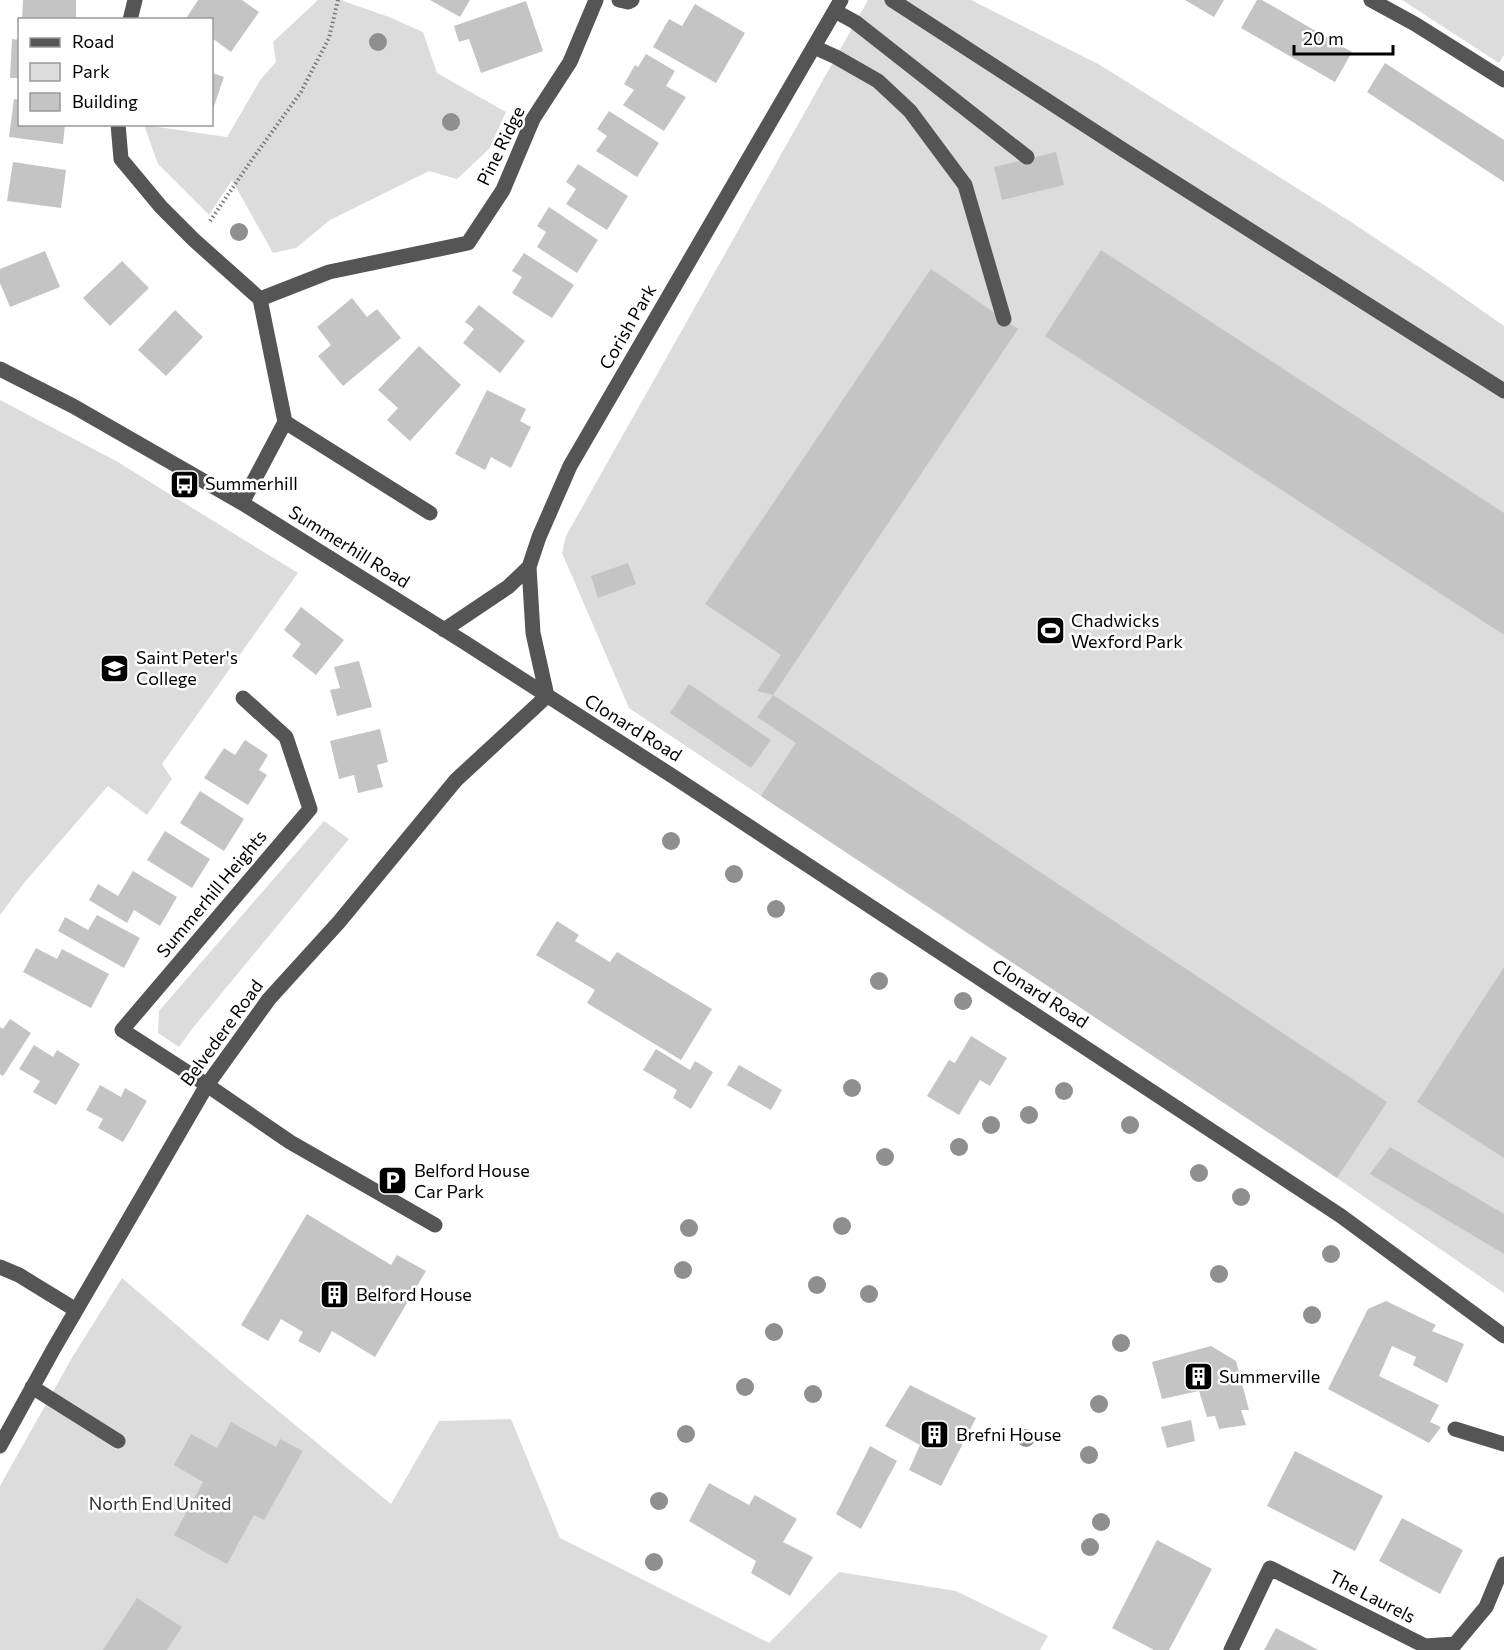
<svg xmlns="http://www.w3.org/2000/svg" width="1504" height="1650" font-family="Commissioner,sans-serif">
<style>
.green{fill:#dcdcdc}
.building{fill:#c4c4c4}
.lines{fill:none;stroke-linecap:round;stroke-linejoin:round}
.path{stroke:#777;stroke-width:4;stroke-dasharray:1.5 3;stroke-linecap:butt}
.minor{stroke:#555;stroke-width:15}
.tree{fill:#8f8f8f}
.labels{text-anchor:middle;stroke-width:5;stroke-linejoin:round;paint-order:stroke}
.street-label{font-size:18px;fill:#000;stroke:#fff}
.poi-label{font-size:18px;fill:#000;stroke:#fff;text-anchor:start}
.park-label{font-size:18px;fill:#333;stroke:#fff}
</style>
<rect width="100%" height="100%" fill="#fff"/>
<path class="green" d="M318 0H343V1L389 17 423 32 437 73 506 112 489 149 457 179 429 171 330 220 296 248 273 253 232 180 209 215 158 164 144 125 227 137 261 79 276 62 273 42Z
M868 0H971L1100 65 1351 222 1434 277 1504 326V1293L1077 999 761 796 629 708 562 553 566 536Z
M1402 0H1504V55L1499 63Z
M0 400 116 461 298 573 162 764 172 779 147 815 108 786 24 883 0 915Z
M324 821 349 839 192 1029 179 1047 158 1033 159 1011Z
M122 1278 243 1382 391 1504 439 1421 511 1419 560 1538 769 1643 839 1572 956 1591 1048 1636 1040 1650H0V1486L73 1356Z"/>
<path class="building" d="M23 0H76V20H22Z
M198 0H242L259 12 231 52 212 38V20H185Z
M430 0H470L460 17Z
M1185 0H1224L1214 17Z
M1257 0H1262L1352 52 1335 82 1241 28Z
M526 1 543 51 481 73 469 39 459 42 454 26Z
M695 4 745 33 716 83 653 47 669 19 682 26Z
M12 39 20 40V78H10Z
M646 54 675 71 666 86 686 97 664 131 623 105 634 90 624 84 635 65 638 67Z
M1385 63 1504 140V182L1367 92Z
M212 73 224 77 212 112Z
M14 99 20 100V124H65L63 144 9 137Z
M609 111 659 143 637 177 596 151 607 136 597 129Z
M1056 152 1064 185 1002 200 994 167Z
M13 162 66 170 61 208 7 201Z
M578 164 628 196 607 230 566 204 576 189 566 182Z
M549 207 598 240 577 273 537 247 546 232 537 226Z
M1101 250 1504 513V635L1045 336Z
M45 251 60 287 10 307 0 283V269Z
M524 253 574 285 552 318 512 293 522 277 512 271Z
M122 261 149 288 110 326 83 298Z
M931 269 1018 329 773 695 757 691 781 655 705 604Z
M352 298 367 317 377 309 401 338 343 386 318 356 331 345 317 327Z
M479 305 525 341 500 373 463 343 474 329 465 322Z
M175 310 203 337 166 376 138 350Z
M419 346 461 385 410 441 387 420 398 408 378 390Z
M487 390 526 409 520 421 531 427 511 468 491 457 485 470 455 454Z
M628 563 636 584 598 598 591 576Z
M301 607 344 640 316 675 292 656 301 644 284 630Z
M359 661 372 707 337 716 330 690 340 688 334 667Z
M689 684 771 740 751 768 670 713Z
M773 695 1387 1102 1337 1178 761 796 796 743 757 717Z
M380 729 388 762 377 765 383 787 358 793 354 775 339 779 330 741Z
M245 740 268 755 259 770 267 775 248 805 204 778 224 748 235 755Z
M200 791 244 819 224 851 180 823Z
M165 831 210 859 192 888 147 860Z
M133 871 177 897 160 926 134 910 127 923 89 900 98 884 118 896Z
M97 915 140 938 124 968 58 931 65 917 88 930Z
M557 921 579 935 575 941 610 962 617 952 712 1009 681 1060 587 1003 595 990 536 955Z
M36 948 57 959 62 949 109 974 91 1008 23 972Z
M1504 967V1158L1417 1102Z
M10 1019 31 1033 3 1076 0 1074V1027L3 1029Z
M971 1036 1007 1058 990 1086 980 1080 959 1115 927 1096 949 1060 955 1063Z
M34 1045 53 1057 57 1050 80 1064 56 1105 33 1092 40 1081 19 1069Z
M656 1049 690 1070 695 1061 713 1072 691 1109 673 1098 677 1090 643 1070Z
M739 1065 782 1090 771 1110 727 1085Z
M100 1085 121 1097 125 1088 147 1101 123 1142 98 1128 103 1119 86 1110Z
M1390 1147 1504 1214V1254L1370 1174Z
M307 1214 391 1265 397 1255 426 1271 375 1357 332 1331 320 1353 298 1341 303 1332 281 1319 268 1341 241 1325Z
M1386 1301 1436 1325 1432 1331 1464 1344 1447 1383 1413 1365 1416 1357 1392 1346 1379 1376 1439 1405 1430 1422 1441 1427 1429 1443 1328 1389 1368 1309Z
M1211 1346 1236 1361 1249 1410H1241L1246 1425 1219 1429 1215 1416 1207 1417 1199 1391 1162 1399 1152 1362Z
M910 1385 976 1418 941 1486 909 1470 920 1445 885 1426Z
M1191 1420 1195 1441 1167 1448 1161 1427Z
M231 1422 276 1447 280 1439 303 1451 264 1520 254 1515 227 1564 174 1535 203 1482 174 1465 191 1434 217 1448Z
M870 1446 897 1461 861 1529 836 1514Z
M1295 1451 1383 1496 1355 1551 1267 1506Z
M709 1483 749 1505 755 1495 797 1519 783 1542 813 1557 790 1596 751 1573 756 1561 689 1521Z
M1402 1518 1463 1550 1440 1594 1379 1561Z
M1157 1540 1212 1569 1169 1650H1154L1112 1628Z
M137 1598 182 1627 167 1650H103Z
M1276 1628 1307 1644 1318 1650H1264Z"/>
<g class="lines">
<path class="path" d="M210 221 251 161 301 92 329 38 338 0"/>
<path class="minor" d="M619 0 628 2 632 0
M892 0 1125 151 1504 391
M1371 0 1415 24 1504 80
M835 11 855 22 1027 157
M130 20 135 0
M814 47 836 57 878 81 910 111 965 185 1004 319
M118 124 121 159 161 207 194 240 260 299 285 422 242 503
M260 299 329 272 468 243 503 190 533 119 570 62 596 0
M0 369 73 406 242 503 464 642 677 779 1341 1216 1504 1336
M285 422 430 513
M444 630 508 587 529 567
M547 696 533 633 529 567 539 537 570 466 841 0
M243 698 286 737 310 809 122 1030 207 1085 290 1142 435 1225
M0 1267 19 1275 76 1310
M32 1387 118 1441
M1455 1429 1504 1444
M0 1446 53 1350 207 1085 269 999 339 922 456 780 547 696
M1231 1650 1270 1568 1425 1646 1455 1644 1486 1607 1504 1564"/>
</g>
<g class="tree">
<circle cx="378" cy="42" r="9"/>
<circle cx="451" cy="122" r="9"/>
<circle cx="239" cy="232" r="9"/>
<circle cx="671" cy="841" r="9"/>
<circle cx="734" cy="874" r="9"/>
<circle cx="776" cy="909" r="9"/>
<circle cx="879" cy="981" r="9"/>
<circle cx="963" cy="1001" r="9"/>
<circle cx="852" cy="1088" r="9"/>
<circle cx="1064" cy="1091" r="9"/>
<circle cx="1029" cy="1115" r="9"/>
<circle cx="991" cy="1125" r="9"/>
<circle cx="1130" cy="1125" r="9"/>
<circle cx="959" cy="1147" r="9"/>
<circle cx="885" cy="1157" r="9"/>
<circle cx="1199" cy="1173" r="9"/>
<circle cx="1241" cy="1197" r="9"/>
<circle cx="842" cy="1226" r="9"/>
<circle cx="689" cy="1228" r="9"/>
<circle cx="1331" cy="1254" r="9"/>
<circle cx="683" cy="1270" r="9"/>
<circle cx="1219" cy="1274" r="9"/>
<circle cx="817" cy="1285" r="9"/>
<circle cx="869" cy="1294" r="9"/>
<circle cx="1312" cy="1315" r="9"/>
<circle cx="774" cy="1332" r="9"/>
<circle cx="1121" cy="1343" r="9"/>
<circle cx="745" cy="1387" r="9"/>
<circle cx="813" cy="1394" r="9"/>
<circle cx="1099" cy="1404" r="9"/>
<circle cx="686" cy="1434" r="9"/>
<circle cx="1026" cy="1438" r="9"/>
<circle cx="1089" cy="1455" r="9"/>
<circle cx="659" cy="1501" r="9"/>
<circle cx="1101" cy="1522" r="9"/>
<circle cx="1090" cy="1547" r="9"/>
<circle cx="654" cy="1562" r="9"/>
</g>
<defs>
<symbol id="bus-square" viewBox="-11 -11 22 22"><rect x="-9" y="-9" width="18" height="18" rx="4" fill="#000" stroke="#fff"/><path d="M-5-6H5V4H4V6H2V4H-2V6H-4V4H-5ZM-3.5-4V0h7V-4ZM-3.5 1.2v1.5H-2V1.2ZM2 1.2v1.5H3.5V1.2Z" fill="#fff"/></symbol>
<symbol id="stadium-square" viewBox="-11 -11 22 22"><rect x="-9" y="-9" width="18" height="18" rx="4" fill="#000" stroke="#fff"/><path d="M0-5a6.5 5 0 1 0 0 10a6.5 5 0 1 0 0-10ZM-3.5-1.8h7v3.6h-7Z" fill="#fff"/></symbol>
<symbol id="school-square" viewBox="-11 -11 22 22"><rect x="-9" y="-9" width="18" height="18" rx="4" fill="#000" stroke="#fff"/><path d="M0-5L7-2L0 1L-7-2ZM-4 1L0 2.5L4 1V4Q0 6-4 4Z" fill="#fff"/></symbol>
<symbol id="parking-square" viewBox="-11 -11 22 22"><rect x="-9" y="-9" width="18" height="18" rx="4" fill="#000" stroke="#fff"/><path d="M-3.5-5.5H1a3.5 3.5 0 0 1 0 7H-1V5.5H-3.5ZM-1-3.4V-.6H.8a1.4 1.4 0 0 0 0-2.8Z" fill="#fff"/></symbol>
<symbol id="building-square" viewBox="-11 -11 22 22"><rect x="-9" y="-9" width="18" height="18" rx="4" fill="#000" stroke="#fff"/><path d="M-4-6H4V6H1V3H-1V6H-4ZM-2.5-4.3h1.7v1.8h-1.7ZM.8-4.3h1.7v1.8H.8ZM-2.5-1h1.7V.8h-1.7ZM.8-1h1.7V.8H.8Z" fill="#fff"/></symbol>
</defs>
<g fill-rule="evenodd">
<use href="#bus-square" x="168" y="468" width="33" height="33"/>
<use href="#stadium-square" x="1034" y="614" width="33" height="33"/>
<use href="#school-square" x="98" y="652" width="33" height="33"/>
<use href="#parking-square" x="376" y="1164" width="33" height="33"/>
<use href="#building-square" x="318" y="1278" width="33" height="33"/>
<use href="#building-square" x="1182" y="1360" width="33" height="33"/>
<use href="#building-square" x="918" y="1418" width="33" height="33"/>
</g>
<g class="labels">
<g class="street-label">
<text transform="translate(501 146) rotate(-64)" y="6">Pine Ridge</text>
<text transform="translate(628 327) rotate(-60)" y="6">Corish Park</text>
<text transform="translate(349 547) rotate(32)" y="6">Summerhill Road</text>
<text transform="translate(633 728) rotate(32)" y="6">Clonard Road</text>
<text transform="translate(212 894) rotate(-50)" y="6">Summerhill Heights</text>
<text transform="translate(1040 994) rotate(33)" y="6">Clonard Road</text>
<text transform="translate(222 1033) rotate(-54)" y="6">Belvedere Road</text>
<text transform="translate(1372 1597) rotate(27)" y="6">The Laurels</text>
</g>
<g class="poi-label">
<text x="205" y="490">Summerhill</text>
<text x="1071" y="627">Chadwicks<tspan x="1071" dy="21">Wexford Park</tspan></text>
<text x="136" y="664">Saint Peter's<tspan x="136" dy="21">College</tspan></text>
<text x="414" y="1177">Belford House<tspan x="414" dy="21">Car Park</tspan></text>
<text x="356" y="1301">Belford House</text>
<text x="1219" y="1383">Summerville</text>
<text x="956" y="1441">Brefni House</text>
</g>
<g class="park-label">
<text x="160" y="1510">North End United</text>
</g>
</g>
<rect x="18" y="18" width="195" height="108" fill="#ffffff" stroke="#999999" stroke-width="1.5"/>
<rect x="30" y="38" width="30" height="9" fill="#555555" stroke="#999999" stroke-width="1.5"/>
<text x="72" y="48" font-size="18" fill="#000000">Road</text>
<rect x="30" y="63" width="30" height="18" fill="#dcdcdc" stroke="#999999" stroke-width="1.5"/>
<text x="72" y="78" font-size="18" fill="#000000">Park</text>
<rect x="30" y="93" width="30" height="18" fill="#c4c4c4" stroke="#999999" stroke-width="1.5"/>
<text x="72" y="108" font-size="18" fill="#000000">Building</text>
<path d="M1294 45v9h99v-9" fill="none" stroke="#000000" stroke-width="3"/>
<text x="1303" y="45" font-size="18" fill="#000000" stroke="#ffffff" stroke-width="4.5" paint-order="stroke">20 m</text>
</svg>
